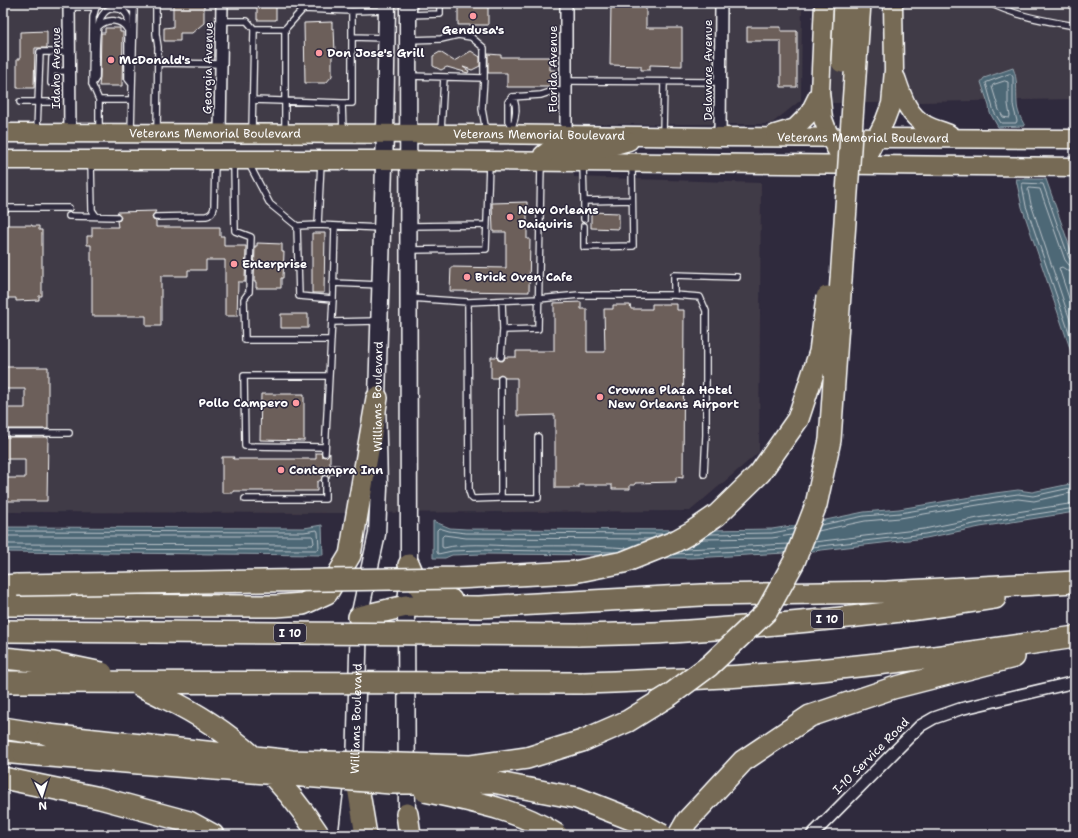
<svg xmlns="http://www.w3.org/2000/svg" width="1078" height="838" font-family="'Shantell Sans',sans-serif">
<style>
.built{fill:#413a46}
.water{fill:#4e6776;stroke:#95a4ad}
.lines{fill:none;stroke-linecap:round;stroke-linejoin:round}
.shore{stroke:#b8c2c8;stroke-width:1}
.building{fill:#6c5e5a;stroke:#fff}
.service-casing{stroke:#fff;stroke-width:8}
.minor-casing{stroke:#fff;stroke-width:14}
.secondary-casing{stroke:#fff;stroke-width:19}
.primary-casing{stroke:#fff;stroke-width:21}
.motorway-casing{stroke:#fff;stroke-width:24}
.service{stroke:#2f2a3d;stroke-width:5.5}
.minor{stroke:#2f2a3d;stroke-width:11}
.secondary{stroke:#2f2a3d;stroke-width:16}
.primary{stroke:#766a54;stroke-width:18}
.motorway{stroke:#766a54;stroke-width:21}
.motorway-bridge-casing{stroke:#fff;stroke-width:24;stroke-linecap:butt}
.motorway-bridge{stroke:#766a54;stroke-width:21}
.poi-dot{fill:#ff9aa2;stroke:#2f2a3d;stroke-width:1.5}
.labels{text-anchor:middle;stroke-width:3;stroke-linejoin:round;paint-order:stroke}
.shield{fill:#2f2a3d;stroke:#c1bfc5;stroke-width:1}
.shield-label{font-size:11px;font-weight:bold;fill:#fff}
.poi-label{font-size:12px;font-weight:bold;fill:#fff;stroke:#2f2a3d;text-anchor:start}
.street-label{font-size:12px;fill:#fff;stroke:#2f2a3d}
</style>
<rect width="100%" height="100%" fill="#2f2a3d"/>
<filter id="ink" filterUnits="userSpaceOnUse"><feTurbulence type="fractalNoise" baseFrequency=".025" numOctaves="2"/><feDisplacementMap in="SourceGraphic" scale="8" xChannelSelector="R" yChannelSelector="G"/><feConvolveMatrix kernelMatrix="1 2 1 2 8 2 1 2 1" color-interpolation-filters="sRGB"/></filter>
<g filter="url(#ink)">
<path class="built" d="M3 3H802L801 100 771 124H575L574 177 761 183 759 452 690 511 338 513 3 512Z
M833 3H1075V99L873 103H828Z"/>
<path class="water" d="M1013 68C1018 80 1016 90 1017 103 1017 111 1021 119 1025 126L998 127 990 113 989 106 981 82 984 78Z
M1016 179H1046L1075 262V363L1022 207Z
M1075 483V512L980 527 926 538 804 552 692 558H648L605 555 483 554 452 555 445 558H433V521L450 528 466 529 710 530 772 529 816 522 864 512 899 509 995 493 1018 490 1032 492Z
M322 525 323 555 3 552V527L304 528Z"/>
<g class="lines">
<path class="shore" d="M1009 74H1011L1013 77V105L1017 121 1016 123H1001L994 112 986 83Z
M1005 81 1008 82V104L1010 116 1009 118 1003 117 999 110 992 87 993 85Z
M1075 261H1072L1069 258 1043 184 1022 183V185L1026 206 1075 350
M1075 266 1069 265 1065 260 1040 189 1029 188 1028 190 1031 204 1075 335
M1075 272 1068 271 1062 267 1059 268 1075 316
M821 525 864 516 900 513 996 497 1018 494 1033 496 1075 487
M3 531 304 532 317 530 318 532 319 548 317 550 3 549
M818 531 865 521 900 518 996 502 1018 499 1034 501 1075 492
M710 534 772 533 794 529
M3 536H312L313 537 314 543 312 545 3 544
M702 539 772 538 792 535
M814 542 924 529 978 518 1075 503
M812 547 925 534 979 523 1075 508
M628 548C589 545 550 546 511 546 492 545 462 543 444 548L442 547V537L444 535 466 538 652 539
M685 549 789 544
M615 552 483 550 452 551 438 554 437 552V530L439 528 449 531 466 533 664 534
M675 554 787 549"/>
</g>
<path class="building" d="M173 3H204V23L192 33H180V41H164V28L173 27Z
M257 3H276V20H257Z
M458 3H488V25H458Z
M611 3H646V28H682V66L650 65V70H641V66L610 65Z
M332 22V29H334L335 52 332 55V76L326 83H305L304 23Z
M747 27H781V31H797V87H781V41H747Z
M105 28H120V32H123L122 86H99L100 78 101 35V33H105Z
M47 31V48H35L34 88H17V59H20V32Z
M471 51 480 57V66L472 70 463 67 469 71 468 73 447 67 441 70 433 66V56L440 52 454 61Z
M488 54 501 55V57H550V70H556V81L550 80V87H507V73H488Z
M527 202V239H530L529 292 450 291 451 267 506 268V232H493L492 203Z
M156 211 152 217 153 220 156 221V227H220V236H224V246H246L245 282H238L237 316H225V260H206V270H188V276H161V326H146V316H92V261H91V245H87V236H92V227H118L117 221 120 220 121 217 117 212Z
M591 212 619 213V229L591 228Z
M3 225H32V226H39V230H42V296H39V300L16 301V298H3Z
M312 233H325L324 293H312Z
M257 243 282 244V252H284L283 278H281V288H256V282H254L255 246H257Z
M581 302V309H587V352H605L604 309H613V305H630L631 309H652V304H677V310H684L683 478 676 477V482L635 483V485H630V489H612V485H579V488H555V415L517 416V378H505L504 376 501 374 499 375 497 378H491V357H497L498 360 501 361 504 360 505 357H516V351H554V303Z
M281 314H308V328H281Z
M3 367H48V429H3V408H25V389H3Z
M261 394H304V441L260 440Z
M3 437H48L47 501H3V478H25V459H3Z
M316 453H321L322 456 325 457 330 453V465H339V474H330L329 478 327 475 323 476 321 480 317 482V491H233V493H222V457H234L233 459H316Z"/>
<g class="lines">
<defs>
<path id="service" d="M119 3 134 10 131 131
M156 3V34L158 47 157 131
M990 3C1016 16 1046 21 1075 26
M69 7H96
M408 15 440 14V3
M222 21H247L254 29
M99 26C107 18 121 19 127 29
M285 29 303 9 352 11
M352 37V11L386 10
M158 63 221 64
M52 71H69
M410 76 484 78V48L471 37 458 35 441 39 410 40
M484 78 482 109 486 131
M566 81 721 82
M51 83 52 58
M92 84 96 78C97 62 93 24 104 13 108 8 114 8 119 9 124 10 126 13 128 17V79L132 84
M512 97 541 95 553 91H566
M99 100H131
M253 100 342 103 343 131
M20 102H55
M342 103H352V37L386 38
M512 127C516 118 518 105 512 97L508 102V121L512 127V132
M37 130 40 52H69
M252 131 254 29H285V131
M441 131 444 77
M99 132V100L92 84 93 17 96 7 106 3
M663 134 664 82
M91 162 92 210 96 216
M234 162 235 231 251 237 249 292 244 299 245 340H331
M321 162 318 225 380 228
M249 164 270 204 297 226 299 296 333 299 325 453
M583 165 584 201 632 200
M584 201V219
M3 208H69
M69 216 117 217
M156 217 206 216C211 215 213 212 214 208L215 162
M297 226 318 225
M409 226 487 225
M584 226V247L633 246 632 165
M410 250 486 249 489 164
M333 283 380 285
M674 295V275L737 277
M410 298 468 302 539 299 579 295H674L700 297 706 311V435L704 474
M333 299 335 226
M502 301 503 330 538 329 541 164
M468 302 469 491 471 497 473 499 501 498V378
M332 322 377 321
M501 357 503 330
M3 433H69
M325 447 245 446 244 376H329
M501 498H538V437
M245 499H325V479"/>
<path id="minor" d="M69 3 70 134
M220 133 222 3
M566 134V3
M720 137 721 3
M812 835 920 726 934 718 960 709 1075 682"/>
<g id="secondary">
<path d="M407 825 406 606 409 565 408 3"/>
<path id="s1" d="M347 835 355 769 359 617 377 534 379 487 377 398 385 133 387 3"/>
</g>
<g id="primary">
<path d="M824 3 820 92 823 119 830 138 845 165"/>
<path d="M896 78C902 96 908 116 926 125 933 129 942 131 949 134"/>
<path id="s2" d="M3 133 486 134 720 137 1075 139"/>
<path d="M775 134 795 128 809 114 820 92"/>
<path d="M3 160H384L1075 167"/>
<path d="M541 162 543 155 551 149H600L629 141"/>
<path d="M857 165 869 152 885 120 891 104 894 70 893 3"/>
</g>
<path id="motorway" d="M409 565C421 593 421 594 451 600
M3 586 17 585
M3 605 276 606 303 604 327 593 350 555 377 398
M359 617 406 606 479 607 702 595 887 592 1075 582
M577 635C609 634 640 634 672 632 780 625 888 615 995 598
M582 683C644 681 707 679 769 674 871 667 974 652 1075 637
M3 728 48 735
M3 752 24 754
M355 769 366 835
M3 778 100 798 189 822 213 835
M407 814 410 835
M679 835 687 821 743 761 810 716 893 688 1014 657"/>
</defs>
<use href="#service" class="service-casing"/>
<use href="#minor" class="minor-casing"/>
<use href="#secondary" class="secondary-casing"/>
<use href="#primary" class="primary-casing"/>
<use href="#motorway" class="motorway-casing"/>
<use href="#service" class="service"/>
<use href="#minor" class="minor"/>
<use href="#secondary" class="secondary"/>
<use href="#primary" class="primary"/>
<use href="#motorway" class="motorway"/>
<defs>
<path id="motorway-bridge" d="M842 62 845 3
M17 585 457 578 574 572 624 562 674 542 692 532 717 515 760 473 798 419 820 352 827 297
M3 631 577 635
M3 658 54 663 102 673
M9 682 582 683
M138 685C147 689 156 693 165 698 229 728 281 776 319 835
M48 735 292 761 471 766 527 758 582 741 628 721 670 695 709 666 767 611 794 562 816 505 830 440 860 3
M24 754 391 783 493 782 577 798 636 821 662 835
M425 791C470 801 518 809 557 835"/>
</defs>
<use href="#motorway-bridge" class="motorway-bridge-casing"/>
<use href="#motorway-bridge" class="motorway-bridge"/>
</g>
</g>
<g class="poi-dot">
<circle cx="473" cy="16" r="4"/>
<circle cx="319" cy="53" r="4"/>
<circle cx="111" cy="60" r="4"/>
<circle cx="510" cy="217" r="4"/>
<circle cx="234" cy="264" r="4"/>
<circle cx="467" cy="277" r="4"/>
<circle cx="600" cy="397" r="4"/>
<circle cx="296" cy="403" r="4"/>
<circle cx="281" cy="470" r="4"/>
</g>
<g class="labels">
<g class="shield">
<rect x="811" y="610" width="32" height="18" rx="3"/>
<rect x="274" y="624" width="32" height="18" rx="3"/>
</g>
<g class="shield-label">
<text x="827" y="623">I 10</text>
<text x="290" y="637">I 10</text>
</g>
<g class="poi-label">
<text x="473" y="34" text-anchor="middle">Gendusa's</text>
<text x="327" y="57">Don Jose's Grill</text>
<text x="119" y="64">McDonald's</text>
<text x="518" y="214">New Orleans<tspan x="518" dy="14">Daiquiris</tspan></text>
<text x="242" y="268">Enterprise</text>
<text x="475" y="281">Brick Oven Cafe</text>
<text x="608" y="394">Crowne Plaza Hotel<tspan x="608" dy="14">New Orleans Airport</tspan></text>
<text x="288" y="407" text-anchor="end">Pollo Campero</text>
<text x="289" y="474">Contempra Inn</text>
</g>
<g class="street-label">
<text transform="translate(56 68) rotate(-90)" y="4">Idaho Avenue</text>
<text transform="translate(208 68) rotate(-89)" y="4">Georgia Avenue</text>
<text transform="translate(553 69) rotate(-90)" y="4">Florida Avenue</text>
<text transform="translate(708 70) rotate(-90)" y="4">Delaware Avenue</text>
<text dy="4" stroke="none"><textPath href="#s2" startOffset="212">Veterans Memorial Boulevard</textPath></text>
<text dy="4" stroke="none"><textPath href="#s2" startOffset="536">Veterans Memorial Boulevard</textPath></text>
<text dy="4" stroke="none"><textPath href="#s2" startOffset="860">Veterans Memorial Boulevard</textPath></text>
<text dy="4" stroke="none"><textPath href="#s1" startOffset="441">Williams Boulevard</textPath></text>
<text dy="4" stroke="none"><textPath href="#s1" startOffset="117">Williams Boulevard</textPath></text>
<text transform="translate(871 756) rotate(-45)" y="4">I-10 Service Road</text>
</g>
</g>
<rect width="1078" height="838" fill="none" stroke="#2f2a3d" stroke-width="16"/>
<rect x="8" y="8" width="1062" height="822" fill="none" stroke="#fff" stroke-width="1.5" filter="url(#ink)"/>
<g transform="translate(42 796) rotate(176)" stroke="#2f2a3d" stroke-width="3" paint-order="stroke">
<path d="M0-3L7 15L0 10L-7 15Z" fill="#ffffff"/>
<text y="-6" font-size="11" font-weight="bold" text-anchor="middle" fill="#ffffff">N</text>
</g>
</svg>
